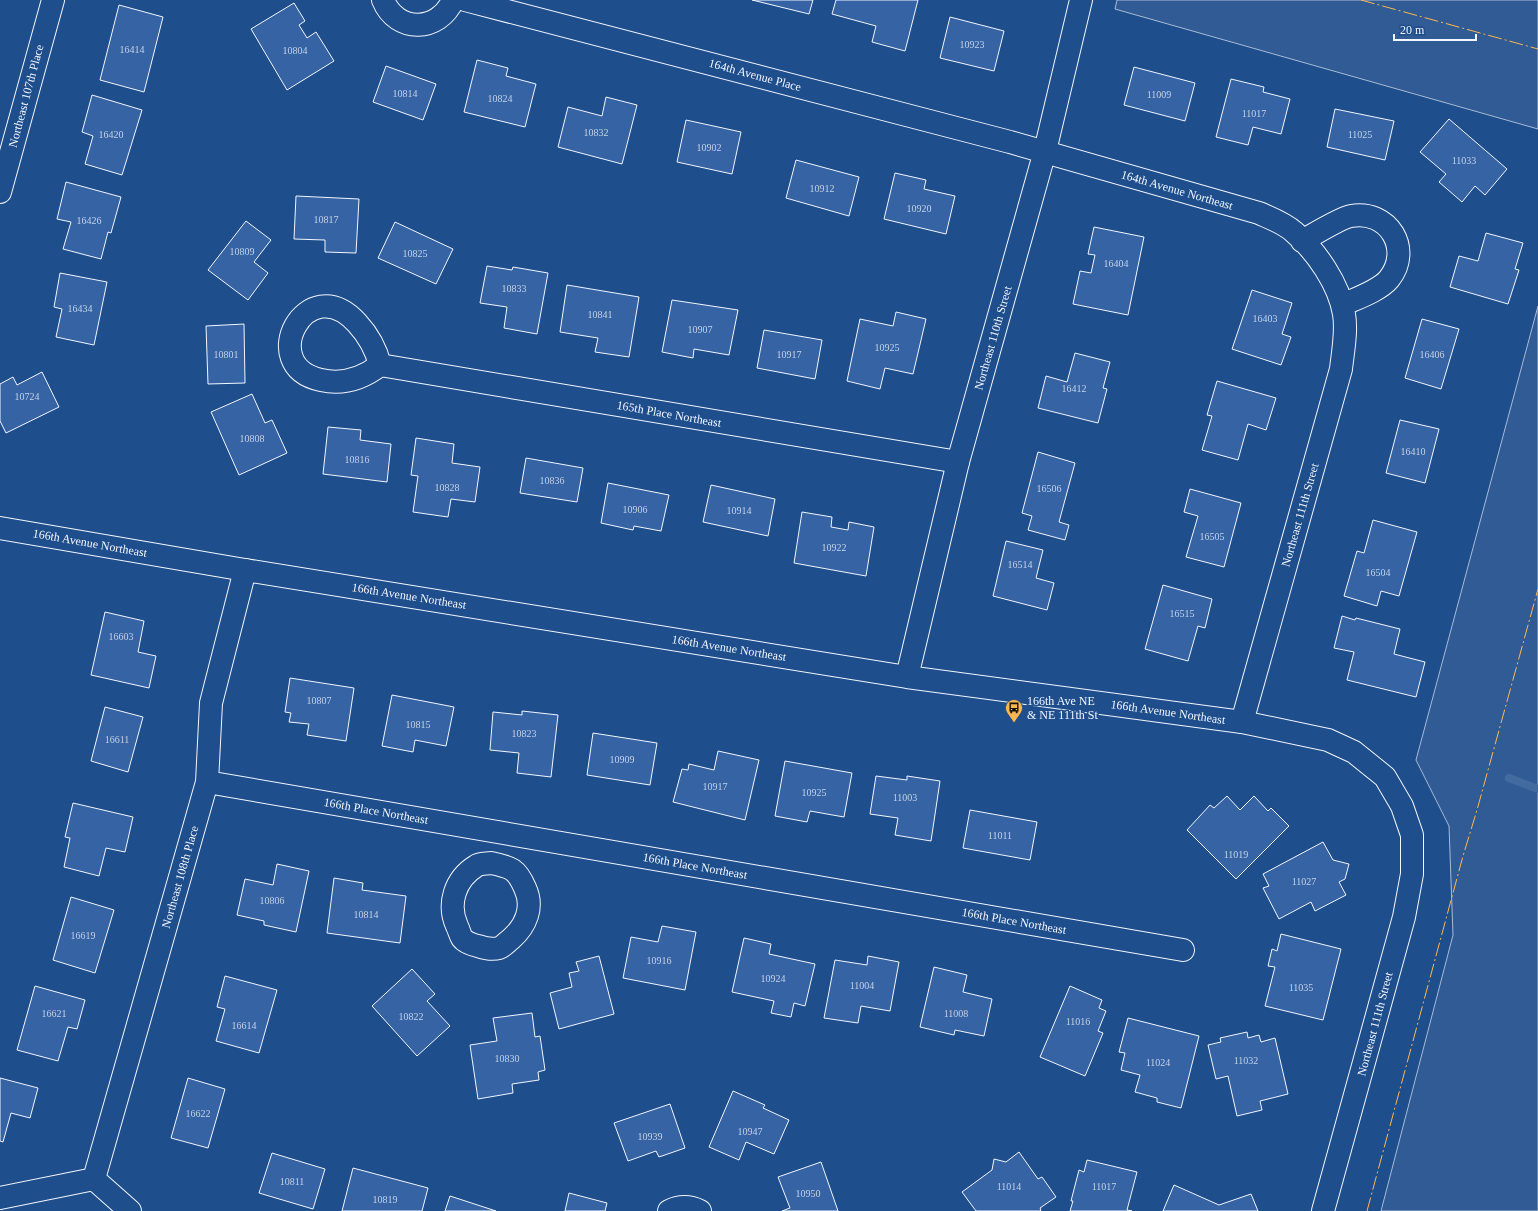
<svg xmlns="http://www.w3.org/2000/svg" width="1538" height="1211" font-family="Georgia,serif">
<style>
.green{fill:#305b95;stroke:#a8bbd7}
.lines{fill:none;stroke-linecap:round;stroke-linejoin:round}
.stream{stroke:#446ba0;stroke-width:8}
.building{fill:#3563a3;stroke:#f2f6ff}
.street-casing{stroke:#f2f6ff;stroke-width:24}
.secondary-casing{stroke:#f2f6ff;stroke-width:24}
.street{stroke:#1f4e8c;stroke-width:22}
.secondary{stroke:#1f4e8c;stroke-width:22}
.power{stroke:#ffb74d;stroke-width:1;stroke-dasharray:14 3 2 3;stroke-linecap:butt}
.labels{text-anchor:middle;stroke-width:3;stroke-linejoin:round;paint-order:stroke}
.number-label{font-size:10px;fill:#c3d1e8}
.street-label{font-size:12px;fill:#f2f6ff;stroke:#1f4e8c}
.poi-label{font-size:12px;fill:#f2f6ff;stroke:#1f4e8c;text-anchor:start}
</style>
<rect width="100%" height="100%" fill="#1f4e8c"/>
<path class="green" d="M1117 0H1538V129L1115 9Z
M1538 306V1211H1381L1453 935 1449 826 1416 760Z"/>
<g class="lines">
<path class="stream" d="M1509 778 1538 789"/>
</g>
<path class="building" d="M752 0H813L809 14Z
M836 0H918L905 51 872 42 876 26 832 14Z
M294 3 305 21 299 25 307 38 316 32 334 61 287 90 251 29Z
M119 5 163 17 144 92 100 80Z
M950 17 1004 31 994 71 940 58Z
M477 60 508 68 506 76 536 84 525 127 464 112Z
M386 66 436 84 423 120 373 102Z
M1134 67 1195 83 1185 121 1124 105Z
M1231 79 1264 87 1263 92 1290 99 1281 134 1253 127 1248 145 1216 137Z
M92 95 142 110 122 175 85 164 93 136 82 132Z
M606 97 637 105 622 164 558 147 568 107 602 116Z
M1335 109 1394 121 1385 160 1327 147Z
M1449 119 1507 169 1485 195 1475 186 1462 202 1439 182 1446 174 1420 152Z
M686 120 741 132 732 174 677 162Z
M796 160 859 177 849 216 786 198Z
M895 173 926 180 924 189 955 196 946 234 884 219Z
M66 182 121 197 111 233 108 232 101 259 63 249 71 222 57 219Z
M296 196 359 199 356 253 325 252V240L294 239Z
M246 221 271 240 254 262 268 273 248 300 208 270Z
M395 222 453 249 436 284 378 258Z
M1094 227 1144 237 1128 315 1073 304 1080 271 1091 273 1095 255 1088 254Z
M1486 233 1523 243 1515 269 1519 270 1508 304 1450 287 1459 256 1478 261Z
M487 266 512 270 513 267 548 273 537 334 504 328 507 307 480 303Z
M60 273 107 282 94 345 56 337 62 309 54 307Z
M567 285 639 297 629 357 595 352 598 338 560 332Z
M1252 290 1292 303 1282 334 1291 337 1281 365 1232 349Z
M672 300 738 310 729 355 694 349 693 358 662 352Z
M896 312 926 319 913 374 885 368 880 389 847 381 860 319 893 326Z
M1422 319 1459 329 1441 389 1405 378Z
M244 324 245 383 208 384 206 326Z
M764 330 822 340 815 379 757 368Z
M1075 353 1110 362 1103 388 1107 389 1098 423 1038 408 1046 376 1067 382Z
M42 372 59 407 6 433 0 421V384L13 377 17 385Z
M1217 381 1276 398 1266 430 1248 424 1238 460 1202 450 1212 416 1207 415Z
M252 394 265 423 272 420 287 453 239 475 211 412Z
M1400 420 1439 429 1425 483 1386 473Z
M328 427 361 430 360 440 391 444 387 482 323 474Z
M416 438 454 444 452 463 480 467 475 502 451 499 448 517 413 512 418 476 411 475Z
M1038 452 1075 463 1059 522 1069 525 1065 540 1028 530 1032 516 1022 513Z
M526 458 583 468 577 502 520 493Z
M608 483 669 495 661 531 634 526 633 530 601 523Z
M711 485 775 499 768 536 703 522Z
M1190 489 1241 503 1224 567 1186 557 1198 516 1184 512Z
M802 512 832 517 831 527 848 530 849 522 874 527 866 576 794 563Z
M1373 520 1417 532 1399 596 1381 591 1377 606 1344 596 1357 551 1364 553Z
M1006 541 1043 550 1036 578 1054 583 1047 610 993 596Z
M1163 585 1212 599 1205 628 1198 626 1188 661 1145 649Z
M105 612 144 621 138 652 156 656 149 688 91 675Z
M1342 616 1355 620 1356 618 1400 629 1394 654 1425 662 1416 697 1347 680 1354 652 1334 648Z
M290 678 354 688 346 741 307 735 309 724 289 722 291 713 285 712Z
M392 695 454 707 446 746 415 740 413 752 382 746Z
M105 707 143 717 128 772 91 761Z
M522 711 558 715 551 777 517 773 519 753 490 750 493 712 522 715Z
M593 733 657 743 650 785 587 775Z
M718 751 759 760 745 820 673 802 682 769 688 770 689 764 714 770Z
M785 761 852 773 844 817 810 811 807 822 775 816Z
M876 776 907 780V776L940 781 931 841 895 835 898 818 870 814Z
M1227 796 1240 810 1254 796 1268 811 1271 808 1289 826 1236 879 1187 830 1210 805 1214 808Z
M73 803 133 817 125 852 106 848 99 876 64 867 70 838 65 837Z
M970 810 1037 822 1030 860 963 848Z
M1323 842 1333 860 1349 864 1345 879 1339 882 1346 895 1315 911 1311 902 1279 919 1263 888 1269 886 1263 874Z
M277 864 309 871 296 932 264 925V921L237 915 245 879 273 885Z
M334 878 363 883 362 890 406 896 400 943 327 933Z
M71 897 114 910 95 973 53 960Z
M662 926 696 932 685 990 623 978 631 937 658 942Z
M1281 934 1341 949 1323 1020 1265 1006 1275 967 1268 966 1272 949 1277 951Z
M744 938 771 944 769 954 815 964 805 1006 794 1003 791 1017 771 1013 774 1001 732 992Z
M599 956 614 1014 559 1029 550 993 572 987 569 973 579 971 576 962Z
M868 956 899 962 890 1011 861 1006 858 1023 824 1018 835 960 867 965Z
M934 967 967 975 963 992 992 999 984 1036 955 1030 954 1035 920 1027Z
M412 969 435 994 427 1001 450 1026 417 1056 372 1006Z
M225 976 277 990 259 1053 216 1041 225 1009 217 1007Z
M35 986 85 1000 77 1029 68 1027 58 1061 17 1050Z
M1070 986 1102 1000 1099 1008 1106 1011 1098 1031 1103 1033 1085 1076 1040 1057Z
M532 1013 535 1037 540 1036 545 1070 538 1072 539 1080 512 1084 513 1093 478 1099 470 1045 497 1041 493 1018Z
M1128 1018 1199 1036 1181 1108 1157 1102V1098L1135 1092 1140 1075 1121 1070 1125 1053 1119 1052Z
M1247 1032 1248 1038 1259 1035 1261 1042 1275 1038 1288 1094 1260 1101 1262 1110 1237 1116 1228 1076 1216 1079 1208 1045 1221 1042 1220 1038Z
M0 1078 38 1088 30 1118 11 1113 3 1142 0 1141Z
M188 1078 225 1089 208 1148 171 1138Z
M733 1091 765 1105 763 1108 789 1120 774 1154 746 1142 739 1160 709 1147Z
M670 1104 685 1148 659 1157 656 1151 628 1161 614 1123Z
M1019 1152 1038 1179 1042 1177 1056 1197 1040 1208 1041 1210 1040 1211H976L962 1192 992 1170 994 1159 1006 1162Z
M272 1153 325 1169 313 1209 259 1193Z
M1087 1160 1137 1172 1127 1210 1132 1211H1070L1073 1201H1071L1079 1170 1084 1172Z
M821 1162 838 1211H782L790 1208 778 1177Z
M353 1168 428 1188 422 1211H342Z
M1174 1185 1219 1205 1251 1194 1258 1211H1163Z
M569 1193 607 1203 605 1211H565Z
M450 1196 496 1211H445Z"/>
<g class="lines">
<defs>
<path id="street" d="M383 0C397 34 439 32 453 0
M465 0 1010 142 1259 213C1270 218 1284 223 1294 232 1316 251 1339 284 1344 314 1347 331 1343 351 1341 369L1242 722
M0 192 53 0
M1302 241C1313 235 1340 218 1351 216 1388 209 1413 249 1389 279 1379 291 1355 299 1342 305
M380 365C376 349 369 336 357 323 307 268 255 366 321 380 343 385 362 379 380 365L958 462
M207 782 1183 950
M491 863C511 867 517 869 525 888 534 907 526 926 511 939 507 942 503 947 499 948 492 950 484 948 478 946 473 945 465 942 462 938 460 935 459 930 457 926 447 904 455 879 476 866 480 863 487 864 491 863Z
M94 1179 207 782 211 703 245 570
M94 1179 130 1211
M0 1198 94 1179
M669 1211C679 1206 690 1206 700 1211"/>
<path id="secondary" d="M0 528 245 570 907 677 1242 722 1328 740 1354 752 1385 777 1402 806 1412 835V874L1404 917 1323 1211
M907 677 958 462 1045 151 1081 0"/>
</defs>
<use href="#street" class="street-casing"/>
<use href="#secondary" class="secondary-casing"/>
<use href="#street" class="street"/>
<use href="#secondary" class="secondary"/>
<path class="power" d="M1361 0 1538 49
M1367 1211 1463 856 1477 810 1538 589"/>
</g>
<defs>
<symbol id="bus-pin" viewBox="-11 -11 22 30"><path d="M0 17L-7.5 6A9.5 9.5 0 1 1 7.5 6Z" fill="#ffb74d" stroke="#1f4e8c"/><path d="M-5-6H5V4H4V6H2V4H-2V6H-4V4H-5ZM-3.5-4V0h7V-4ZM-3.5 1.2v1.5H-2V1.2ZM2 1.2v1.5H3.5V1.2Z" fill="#111"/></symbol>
</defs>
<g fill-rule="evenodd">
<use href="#bus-pin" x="1004" y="698" width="20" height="27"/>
</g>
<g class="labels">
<g class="number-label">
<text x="972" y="48">10923</text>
<text x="132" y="53">16414</text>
<text x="295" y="54">10804</text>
<text x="405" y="97">10814</text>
<text x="1159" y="98">11009</text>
<text x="500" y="102">10824</text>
<text x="1254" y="117">11017</text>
<text x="596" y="136">10832</text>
<text x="111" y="138">16420</text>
<text x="1360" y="138">11025</text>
<text x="709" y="151">10902</text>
<text x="1464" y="164">11033</text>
<text x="822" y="192">10912</text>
<text x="919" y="212">10920</text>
<text x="326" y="223">10817</text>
<text x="89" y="224">16426</text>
<text x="242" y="255">10809</text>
<text x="415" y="257">10825</text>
<text x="1116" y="267">16404</text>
<text x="514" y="292">10833</text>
<text x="80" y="312">16434</text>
<text x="600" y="318">10841</text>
<text x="1265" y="322">16403</text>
<text x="700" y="333">10907</text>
<text x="887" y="351">10925</text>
<text x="226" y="358">10801</text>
<text x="789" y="358">10917</text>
<text x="1432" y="358">16406</text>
<text x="1074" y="392">16412</text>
<text x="27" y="400">10724</text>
<text x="252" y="442">10808</text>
<text x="1413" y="455">16410</text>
<text x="357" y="463">10816</text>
<text x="552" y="484">10836</text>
<text x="447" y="491">10828</text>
<text x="1049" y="492">16506</text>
<text x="635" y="513">10906</text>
<text x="739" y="514">10914</text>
<text x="1212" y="540">16505</text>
<text x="834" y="551">10922</text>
<text x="1020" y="568">16514</text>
<text x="1378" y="576">16504</text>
<text x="1182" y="617">16515</text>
<text x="121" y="640">16603</text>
<text x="319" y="704">10807</text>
<text x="418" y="728">10815</text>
<text x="524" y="737">10823</text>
<text x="117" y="743">16611</text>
<text x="622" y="763">10909</text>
<text x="715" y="790">10917</text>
<text x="814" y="796">10925</text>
<text x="905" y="801">11003</text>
<text x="1000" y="839">11011</text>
<text x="1236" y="858">11019</text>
<text x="1304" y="885">11027</text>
<text x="272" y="904">10806</text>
<text x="366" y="918">10814</text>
<text x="83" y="939">16619</text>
<text x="659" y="964">10916</text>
<text x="773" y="982">10924</text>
<text x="862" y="989">11004</text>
<text x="1301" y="991">11035</text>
<text x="54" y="1017">16621</text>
<text x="956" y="1017">11008</text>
<text x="411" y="1020">10822</text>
<text x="1078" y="1025">11016</text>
<text x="244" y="1029">16614</text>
<text x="507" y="1062">10830</text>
<text x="1246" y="1064">11032</text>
<text x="1158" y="1066">11024</text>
<text x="198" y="1117">16622</text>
<text x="750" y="1135">10947</text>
<text x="650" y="1140">10939</text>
<text x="292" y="1185">10811</text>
<text x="1009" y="1190">11014</text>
<text x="1104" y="1190">11017</text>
<text x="808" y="1197">10950</text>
<text x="385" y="1203">10819</text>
</g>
<g class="street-label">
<text transform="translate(755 75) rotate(15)" y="4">164th Avenue Place</text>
<text transform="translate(26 96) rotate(-75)" y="4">Northeast 107th Place</text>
<text transform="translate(1177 190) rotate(16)" y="4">164th Avenue Northeast</text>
<text transform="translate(993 338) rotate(-74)" y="4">Northeast 110th Street</text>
<text transform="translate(669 414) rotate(10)" y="4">165th Place Northeast</text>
<text transform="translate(1300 515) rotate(-74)" y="4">Northeast 111th Street</text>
<text transform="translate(90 543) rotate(10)" y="4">166th Avenue Northeast</text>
<text transform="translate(409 596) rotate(9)" y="4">166th Avenue Northeast</text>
<text transform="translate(729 648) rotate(9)" y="4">166th Avenue Northeast</text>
<text transform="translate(1168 712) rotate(8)" y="4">166th Avenue Northeast</text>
<text transform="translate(376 811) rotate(10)" y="4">166th Place Northeast</text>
<text transform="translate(695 866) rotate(10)" y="4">166th Place Northeast</text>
<text transform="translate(180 877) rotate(-74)" y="4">Northeast 108th Place</text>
<text transform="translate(1014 921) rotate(10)" y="4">166th Place Northeast</text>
<text transform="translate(1375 1024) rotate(-75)" y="4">Northeast 111th Street</text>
</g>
<g class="poi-label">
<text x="1027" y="705">166th Ave NE<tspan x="1027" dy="14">&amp; NE 111th St</tspan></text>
</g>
</g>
<path d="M1394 34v6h82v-6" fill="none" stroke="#f2f6ff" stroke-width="2"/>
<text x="1400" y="34" font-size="12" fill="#f2f6ff" stroke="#1f4e8c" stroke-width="3" paint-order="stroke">20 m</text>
</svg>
